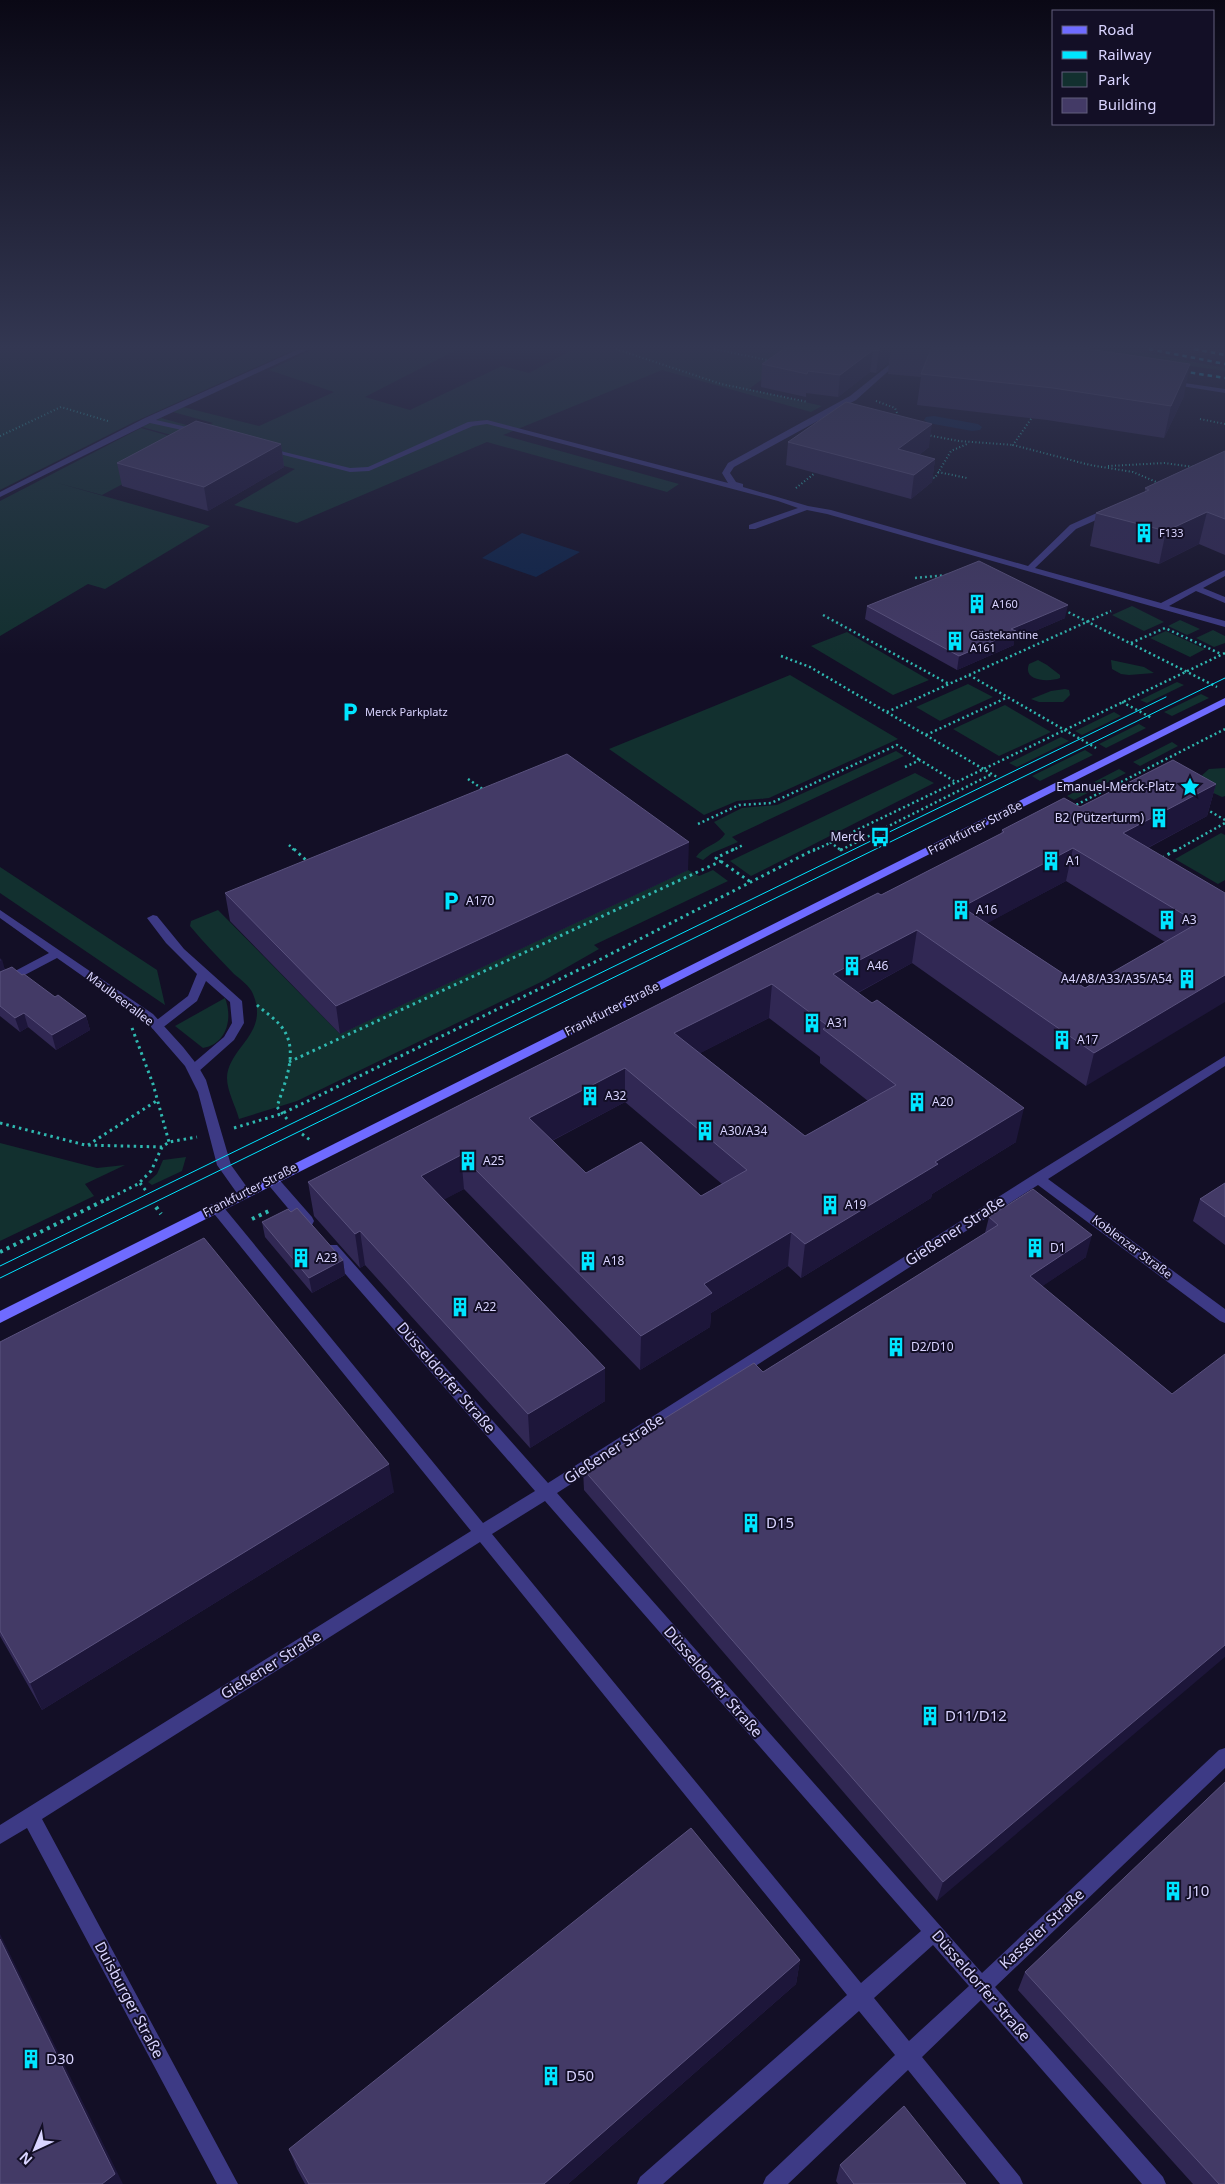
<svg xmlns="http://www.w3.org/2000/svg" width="1225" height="2184" font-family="'Noto Sans',sans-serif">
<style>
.green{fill:#12302f}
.water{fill:#0c2248}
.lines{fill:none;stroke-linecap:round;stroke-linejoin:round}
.path-far3{stroke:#2fb8b0;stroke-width:2;stroke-dasharray:1 2.5;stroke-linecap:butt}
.path-far2{stroke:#2fb8b0;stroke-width:2.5;stroke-dasharray:2 3;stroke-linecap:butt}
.path-far1{stroke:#2fb8b0;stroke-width:3;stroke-dasharray:2.5 4;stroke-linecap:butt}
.path{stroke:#2fb8b0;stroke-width:4;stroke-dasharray:3 4.5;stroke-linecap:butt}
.service{fill:#3d3a85;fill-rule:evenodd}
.minor{fill:#3d3a85;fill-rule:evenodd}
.secondary{fill:#6f6bff;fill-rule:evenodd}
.tram{stroke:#00e5ff;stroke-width:1}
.rail{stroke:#00e5ff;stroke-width:2.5;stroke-dasharray:4.5 4;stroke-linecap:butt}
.wall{fill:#312854;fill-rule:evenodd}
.shaded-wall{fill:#1d163a}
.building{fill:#433a66;stroke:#5a527e;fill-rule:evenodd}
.labels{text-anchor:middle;stroke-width:4;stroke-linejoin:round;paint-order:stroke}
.far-poi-label{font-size:11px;fill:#d9d4ff;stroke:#130f26;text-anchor:start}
.poi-label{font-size:12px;fill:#d9d4ff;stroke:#130f26;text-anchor:start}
.street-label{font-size:12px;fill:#d9d4ff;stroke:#130f26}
.near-street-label{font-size:15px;fill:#d9d4ff;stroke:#130f26}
.near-poi-label{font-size:15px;fill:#d9d4ff;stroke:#130f26;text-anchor:start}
</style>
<rect width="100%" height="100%" fill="#130f26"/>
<path class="green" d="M0 349H296L134 422 0 490Z
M314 349H458L365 397 410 410 502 366 529 373 574 349H804L749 389 822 406 811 412 662 370 503 435 679 484 667 492 487 442 297 523 234 505 295 469 142 427 161 418 201 429 213 423 173 412 183 407 259 426 334 392 269 370Z
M1073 349H1128L1225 368V371Z
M141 428 198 444 102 495 54 482 210 526 105 589 88 584 0 636V501Z
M1132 606 1164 622 1144 631 1112 615Z
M1180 620 1200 629 1187 635 1168 626Z
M1213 630 1225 636V643L1214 647 1196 638Z
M1166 631 1205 649 1190 657 1150 638Z
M847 632 929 680 893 695 811 646Z
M1038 660 1047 665 1060 675V678C1050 682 1022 682 1029 664Z
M1111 660 1144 667 1154 673 1129 675 1121 674 1112 669Z
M790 675 898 739 769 798 737 801 704 815 609 749Z
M1177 682 1184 685 1147 703 1140 700Z
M968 684 993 697 940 721 916 707Z
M1065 689 1069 690 1070 695 1063 702H1039L1031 699 1051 691Z
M1201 694 1209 698 1172 716 1164 712Z
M1005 705 1051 732 999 756 953 729Z
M1114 712 1121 716 1082 735 1075 731Z
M1139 724 1146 728 1106 748 1099 744Z
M1061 737 1069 741 1017 767 1009 763Z
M1172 742 1178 746 1140 766 1133 762Z
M1085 750 1093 755 1040 781 1032 776Z
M896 751 904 756 732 837 738 842 712 853 703 860 696 857C703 846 718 845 725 834L714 822 742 808 777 805Z
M1225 768V796L1222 797 1203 788 1200 777 1209 769Z
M1119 769 1126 773 1074 800 1067 796Z
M915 773 934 783 751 876 730 861Z
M1221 833 1225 835V880L1218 884 1175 859Z
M0 867 157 970 165 1005 0 893Z
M688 870 699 876 713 870 728 881 594 945 599 949 543 981 297 1101 239 1119C236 1107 227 1091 227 1078 228 1047 270 1034 253 994 250 986 240 979 234 974 219 958 204 943 190 926L191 921 218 910 340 1034Z
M225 998C233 1018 227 1044 203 1048L175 1026Z
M0 1143 97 1168 125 1165 85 1184 94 1196 0 1241Z
M186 1157 182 1171 152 1185 148 1182 157 1174 163 1160Z"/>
<path class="water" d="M934 416 978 424 982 427 980 430 972 431 928 423 924 420 926 417Z
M522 533 580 552 536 577 482 558Z"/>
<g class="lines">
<path class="path-far3" d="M616 349 721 384 808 402
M714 349 772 361
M876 401 895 408 899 418
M1033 416 1013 445 1090 465 1133 472 1161 484
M1200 419 1225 424
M927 435 959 441 1013 445
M0 436 61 407 108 421
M1108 466 1164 463 1194 467
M938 472 967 478
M930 477 935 478 951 451 967 444
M796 488 815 473"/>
<path class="path-far2" d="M915 578 947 575
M1064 610 1217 687
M823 615 949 684
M1131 643 1165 628 1221 654
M781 656 810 667 997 777
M969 675 1096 748
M1122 702 1152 718
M887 712 1111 611
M926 735 1006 698
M905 767 920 760 954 781
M468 779 484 790
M1072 807 1225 729
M1206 809 1225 820
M698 824 739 805 771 803 897 745 920 760
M830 842 842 851
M289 845 295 851
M841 850 992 774
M731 851 743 845
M813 851 1225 653
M1175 851 1225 823"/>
<path class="path-far1" d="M294 849 307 861
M734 849 716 858 752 883
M840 849 844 852
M1162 858 1177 849
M257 1005C266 1013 279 1021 285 1032 298 1055 284 1084 277 1107L287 1119
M132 1028 153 1084 169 1142
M289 1062 721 861
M0 1123 85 1145 162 1147
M234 1128 281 1114 601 959 815 849
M302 1134 310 1140
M88 1145 158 1100
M140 1183 146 1191
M106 1200 138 1184 151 1171 162 1147 169 1142 197 1137"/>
<path class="path" d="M156 1207 161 1214
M252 1219 271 1210
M0 1252 109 1198"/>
<path class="service" d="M299 349H309L156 420 200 430V434L150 423 0 497V492L145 418Z
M903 358 906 360 905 361 894 366 856 400 734 467 730 473 736 482 743 484V487L808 506 831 510 1028 566 1070 525 1108 508H1114V512L1076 529 1035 568 1161 603 1225 570V576L1203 588 1225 597V603L1196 591 1169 606 1225 621V627L827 514 807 510 755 529H749V525L798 508 778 501 487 424 473 426 369 471 350 472 264 450 268 448 350 468 368 467 468 422 487 420 728 483 722 473 728 463 850 396 890 364Z
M1171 381 1225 389V393L1169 384 1167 383Z
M153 915 157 916 184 949 242 1001 244 1023 234 1040 198 1072 194 1073 188 1069 190 1066 224 1037 232 1023 230 1002 206 981 197 1001 161 1029H153L151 1026 153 1023 188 996 197 974 166 943 147 918Z
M1225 1056V1066L1048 1179 1225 1309V1323L1220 1321 1038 1185 557 1493 982 1973 1219 1750 1225 1748V1768L995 1987 1163 2177 1166 2184H1142L981 2000 922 2057 1020 2177 1023 2184H1000L908 2070 788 2184H763L766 2177 895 2055 859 2011 663 2184H637L640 2177 847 1995 480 1542 42 1819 238 2184H217L27 1828 0 1844V1825L471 1531 211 1210 209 1207 211 1204H221L483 1523 535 1491 327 1253 325 1249 327 1245H337L548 1483 1033 1175ZM545 1501 921 1931 861 1983 492 1534ZM933 1945 969 1986 909 2041 874 1998Z
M271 1174 276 1176 312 1217 314 1221 312 1225H302L266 1182 264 1179 266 1176Z"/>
<path class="minor" d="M0 910 153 1014 183 1047 198 1066 206 1080 231 1165 249 1190 251 1193 249 1196H239L217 1165 198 1092 185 1066 145 1020 57 958 0 988V979L49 953 0 918Z"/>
<path class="secondary" d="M1225 698V705L0 1323V1311Z"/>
<path class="tram" d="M0 1266 1166 697
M0 1278 1225 678"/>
<path class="rail" d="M1149 349 1225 364
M1194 349 1225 355
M1174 370 1225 378"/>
</g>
<path class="wall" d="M784 349H1088L1184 396 1164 438 1047 420 917 405 921 377 888 374 889 362 876 373 870 372 838 397 806 393V397L761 387 762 364Z
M788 442 929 447 919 455 935 459 932 482 911 499 786 465Z
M281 444 284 467 208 511 122 486 117 463Z
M1225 451V555L1199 544 1159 564 1090 546 1096 513 1145 492V488Z
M867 606 1065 618 1014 640V645L957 670 865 619Z
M1216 784 1207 816 1148 848 1225 893 1086 1086 912 963 858 993 1016 1142 932 1194 931 1198 801 1278 788 1266 711 1313 710 1327 640 1370 464 1189 444 1199 605 1368V1401L530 1448 365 1265 360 1268 314 1216 308 1182 881 895 1001 834 1002 830 1080 807ZM1066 881 1165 942 1085 988 987 923ZM769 1018 820 1057V1063L868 1101 805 1136 700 1053ZM625 1102 722 1184 701 1196 586 1173 552 1141Z
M688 870 340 1034 230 921 225 893Z
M0 958 5 970 22 975 55 997 86 1016 90 1030 56 1050 28 1027 20 1032 0 1016Z
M1225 1183V1245L1193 1221 1200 1199Z
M291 1212 343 1260 345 1275 312 1293 265 1237 262 1222Z
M989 1217 1086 1257 1042 1286 1172 1394 937 1901 584 1490 583 1469 763 1372 985 1233Z
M0 1342 394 1492 42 1710 0 1636Z
M800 1960 796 1984 568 2184H305L297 2169 289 2149Z
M1025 1972 1225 2184H1193L1018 1990Z
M840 2165 966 2184H838L836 2181Z"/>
<path class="shaded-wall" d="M880 349H891L889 362 876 373 879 351Z
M873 350 870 372 838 397 840 375Z
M1190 364 1184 396 1164 438 1171 406Z
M932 424 929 447 898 471V449Z
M281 444 284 467 208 511 204 487Z
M935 459 932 482 911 499 914 475Z
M1207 512 1199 544 1159 564 1166 531Z
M1068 605 1065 618 1014 640V645L957 670 959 656 1011 629Z
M1216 784 1207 816 1115 865 1123 833Z
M689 842 688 870 340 1034 336 1006Z
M1073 848 1066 881 956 940 962 907Z
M917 930 912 963 829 1008 833 974Z
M2 959 6 974 0 978V961Z
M1225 975V1002L1086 1086 1094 1053Z
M772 984 769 1018 673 1067 674 1033Z
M24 1013 28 1027 20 1032 15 1018Z
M86 1016 90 1030 56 1050 52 1035Z
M625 1068V1102L530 1152 529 1118Z
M1024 1108 1016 1142 932 1194 931 1198 801 1278 805 1244 935 1162Z
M461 1155 464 1189 425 1210 421 1176Z
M360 1231 365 1265 360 1268 355 1234Z
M791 1232 788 1266 711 1313 710 1327 640 1370 641 1336 704 1284Z
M1092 1235 1086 1257 1025 1298 1030 1276Z
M343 1260 345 1275 312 1293 309 1278Z
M605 1368V1401L530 1448 528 1414Z
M389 1464 394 1492 42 1710 30 1683Z
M1225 1645V1657L937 1901 943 1882Z
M0 1934 123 2184H102L0 1939Z
M800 1960 796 1984 568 2184H544Z"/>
<path class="building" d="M784 349H880L879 351 873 350 840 375 808 371 807 374 762 364Z
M931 349H1088L1190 364 1171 406 1053 388 921 374Z
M846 402 932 424 898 449 935 459 914 475 788 442Z
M196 421 281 444 204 487 117 463Z
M1225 451V519L1207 512 1166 531 1096 513 1149 490 1145 488Z
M979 561 1068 605 1011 629 1016 631 959 656 867 606Z
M567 754 689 842 336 1006 225 893Z
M1173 760 1216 784 1123 833 1225 893V975L1094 1053 917 930 833 974 872 1003 877 1000 1024 1108 935 1162 938 1164 805 1244 791 1232 704 1284 712 1293 641 1336 461 1155 421 1176 605 1368 528 1414 360 1231 355 1234 308 1182 878 893 881 895 1004 832 1002 830 1064 798 1080 807ZM1073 848 1198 923 1085 988 962 907ZM772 984 828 1026 823 1029 896 1085 805 1136 674 1033ZM625 1068 747 1170 701 1196 641 1142 586 1173 529 1118Z
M12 967 22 975 24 974 55 997 58 995 86 1016 52 1035 24 1013 15 1018 0 1006V972Z
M1225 1183V1217L1200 1199Z
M1033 1189 1092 1235 1030 1276 1172 1394 1225 1354V1645L943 1882 583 1469 754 1363 763 1372 998 1225 989 1217Z
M297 1208 343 1260 309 1278 262 1222 288 1209 291 1212Z
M204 1238 389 1464 30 1683 0 1631V1342Z
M1225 1782V2184H1219L1025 1972Z
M691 1828 800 1960 544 2184H309L289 2149Z
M0 1939 115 2174 102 2184H0Z
M904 2106 966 2184H854L840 2165Z"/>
<linearGradient id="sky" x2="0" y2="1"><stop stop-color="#0a0815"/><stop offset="0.53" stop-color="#333752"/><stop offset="1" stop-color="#333752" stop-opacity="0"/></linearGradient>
<rect width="1225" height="655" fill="url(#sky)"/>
<defs>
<symbol id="building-bare" viewBox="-9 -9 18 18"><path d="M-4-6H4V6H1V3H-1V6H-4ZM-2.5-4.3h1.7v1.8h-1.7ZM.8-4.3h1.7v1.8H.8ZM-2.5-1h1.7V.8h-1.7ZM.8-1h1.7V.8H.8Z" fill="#00e5ff" stroke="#130f26" stroke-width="2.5" paint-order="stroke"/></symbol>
<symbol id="parking-bare" viewBox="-9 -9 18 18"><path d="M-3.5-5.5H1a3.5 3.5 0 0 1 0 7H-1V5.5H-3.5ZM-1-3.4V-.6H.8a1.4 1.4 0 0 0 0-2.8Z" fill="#00e5ff" stroke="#130f26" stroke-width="2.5" paint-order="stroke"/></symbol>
<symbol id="sight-bare" viewBox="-9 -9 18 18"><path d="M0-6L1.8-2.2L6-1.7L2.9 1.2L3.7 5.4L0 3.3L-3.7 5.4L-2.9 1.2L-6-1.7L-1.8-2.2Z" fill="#00e5ff" stroke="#130f26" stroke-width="2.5" paint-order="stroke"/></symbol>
<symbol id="bus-bare" viewBox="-9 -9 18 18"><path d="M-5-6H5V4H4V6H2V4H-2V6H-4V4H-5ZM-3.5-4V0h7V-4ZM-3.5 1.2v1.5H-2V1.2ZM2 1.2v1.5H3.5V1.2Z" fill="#00e5ff" stroke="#130f26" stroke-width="2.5" paint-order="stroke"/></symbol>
</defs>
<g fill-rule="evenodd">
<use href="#building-bare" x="1130" y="519" width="28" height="28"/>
<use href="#building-bare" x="963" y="590" width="28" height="28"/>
<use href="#building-bare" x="941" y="627" width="28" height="28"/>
<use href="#parking-bare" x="336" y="698" width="28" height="28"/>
<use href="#sight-bare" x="1176" y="773" width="28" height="28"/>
<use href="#building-bare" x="1145" y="804" width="28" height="28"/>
<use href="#bus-bare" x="866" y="823" width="28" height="28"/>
<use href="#building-bare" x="1037" y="847" width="28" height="28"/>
<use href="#parking-bare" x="437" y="887" width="28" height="28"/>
<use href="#building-bare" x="947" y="896" width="28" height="28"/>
<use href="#building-bare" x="1153" y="906" width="28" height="28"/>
<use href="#building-bare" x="838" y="952" width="28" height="28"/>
<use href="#building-bare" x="1173" y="965" width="28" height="28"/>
<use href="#building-bare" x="798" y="1009" width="28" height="28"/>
<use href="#building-bare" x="1048" y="1026" width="28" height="28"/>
<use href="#building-bare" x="576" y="1082" width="28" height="28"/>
<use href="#building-bare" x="903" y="1088" width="28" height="28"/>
<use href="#building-bare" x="691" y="1117" width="28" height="28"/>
<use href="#building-bare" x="454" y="1147" width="28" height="28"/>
<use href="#building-bare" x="816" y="1191" width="28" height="28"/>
<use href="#building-bare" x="1021" y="1234" width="28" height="28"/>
<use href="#building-bare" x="287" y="1244" width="28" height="28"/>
<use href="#building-bare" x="574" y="1247" width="28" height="28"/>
<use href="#building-bare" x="446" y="1293" width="28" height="28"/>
<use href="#building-bare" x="882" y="1333" width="28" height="28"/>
<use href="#building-bare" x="737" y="1509" width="28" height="28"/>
<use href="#building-bare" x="916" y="1702" width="28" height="28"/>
<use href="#building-bare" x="1159" y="1877" width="28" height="28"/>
<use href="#building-bare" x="17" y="2045" width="28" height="28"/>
<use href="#building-bare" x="537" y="2062" width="28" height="28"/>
</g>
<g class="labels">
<g class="far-poi-label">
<text x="1159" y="537">F133</text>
<text x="992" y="608">A160</text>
<text x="970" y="639">Gästekantine<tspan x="970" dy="13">A161</tspan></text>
<text x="365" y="716">Merck Parkplatz</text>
</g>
<g class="poi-label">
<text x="1175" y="791" text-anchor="end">Emanuel-Merck-Platz</text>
<text x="1144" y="822" text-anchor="end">B2 (Pützerturm)</text>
<text x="865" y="841" text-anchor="end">Merck</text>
<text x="1066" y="865">A1</text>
<text x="466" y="905">A170</text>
<text x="976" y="914">A16</text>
<text x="1182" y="924">A3</text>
<text x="867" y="970">A46</text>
<text x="1172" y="983" text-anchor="end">A4/A8/A33/A35/A54</text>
<text x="827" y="1027">A31</text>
<text x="1077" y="1044">A17</text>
<text x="605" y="1100">A32</text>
<text x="932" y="1106">A20</text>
<text x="720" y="1135">A30/A34</text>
<text x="483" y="1165">A25</text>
<text x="845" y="1209">A19</text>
<text x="1050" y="1252">D1</text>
<text x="316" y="1262">A23</text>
<text x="603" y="1265">A18</text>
<text x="475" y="1311">A22</text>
<text x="911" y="1351">D2/D10</text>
</g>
<g class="street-label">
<text transform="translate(975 828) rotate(-27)" y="4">Frankfurter Straße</text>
<text transform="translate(120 999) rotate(37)" y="4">Maulbeerallee</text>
<text transform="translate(612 1009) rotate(-27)" y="4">Frankfurter Straße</text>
<text transform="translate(250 1190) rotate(-27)" y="4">Frankfurter Straße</text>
<text transform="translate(1132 1247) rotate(37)" y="4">Koblenzer Straße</text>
</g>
<g class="near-street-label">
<text transform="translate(955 1231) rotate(-33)" y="5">Gießener Straße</text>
<text transform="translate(446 1378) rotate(49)" y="5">Düsseldorfer Straße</text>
<text transform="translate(614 1449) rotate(-33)" y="5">Gießener Straße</text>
<text transform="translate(271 1665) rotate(-32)" y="5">Gießener Straße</text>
<text transform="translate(713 1682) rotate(49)" y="5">Düsseldorfer Straße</text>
<text transform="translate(1042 1929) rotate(-43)" y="5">Kasseler Straße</text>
<text transform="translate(981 1986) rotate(49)" y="5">Düsseldorfer Straße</text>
<text transform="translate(129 2000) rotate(62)" y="5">Duisburger Straße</text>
</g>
<g class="near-poi-label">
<text x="766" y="1528">D15</text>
<text x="945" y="1721">D11/D12</text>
<text x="1188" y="1896">J10</text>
<text x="46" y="2064">D30</text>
<text x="566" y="2081">D50</text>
</g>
</g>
<rect x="1052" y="10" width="162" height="115" fill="#130f26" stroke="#625e7d"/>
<rect x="1062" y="26" width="25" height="8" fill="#6f6bff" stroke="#625e7d"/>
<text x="1098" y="35" font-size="15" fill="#d9d4ff">Road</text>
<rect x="1062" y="51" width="25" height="8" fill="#00e5ff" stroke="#625e7d"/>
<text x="1098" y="60" font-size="15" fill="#d9d4ff">Railway</text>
<rect x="1062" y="72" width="25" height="15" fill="#12302f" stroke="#625e7d"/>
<text x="1098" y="85" font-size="15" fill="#d9d4ff">Park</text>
<rect x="1062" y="98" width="25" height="15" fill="#433a66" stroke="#625e7d"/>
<text x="1098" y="110" font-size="15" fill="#d9d4ff">Building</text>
<g transform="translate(35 2149) rotate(224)" stroke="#130f26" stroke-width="4" paint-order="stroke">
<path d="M0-4L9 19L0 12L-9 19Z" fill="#d9d4ff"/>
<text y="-8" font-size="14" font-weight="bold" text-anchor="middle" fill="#d9d4ff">N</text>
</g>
</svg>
